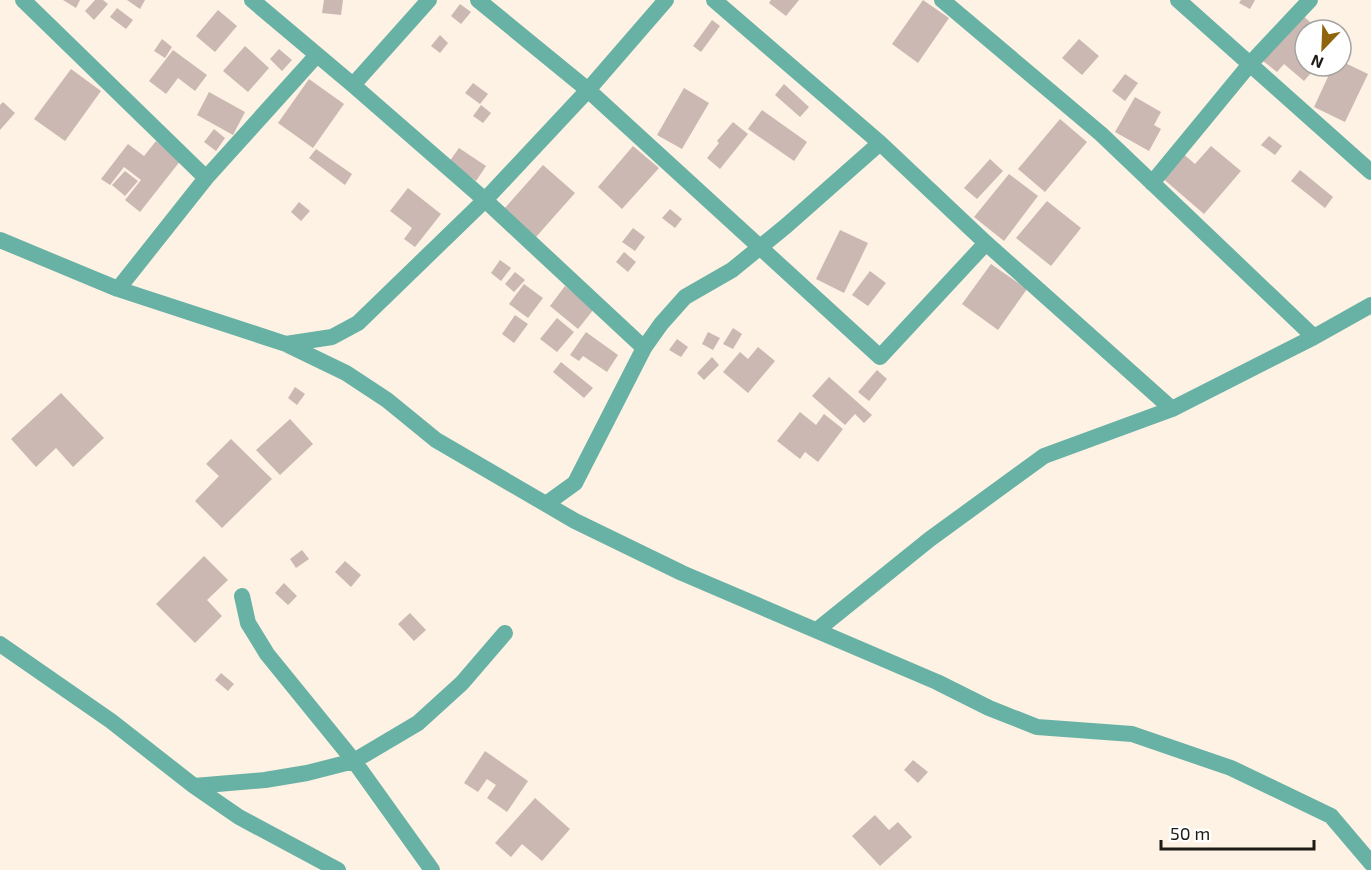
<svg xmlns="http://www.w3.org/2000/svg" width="1371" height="870" font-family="'Exo 2',sans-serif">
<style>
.building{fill:#ccb8b3}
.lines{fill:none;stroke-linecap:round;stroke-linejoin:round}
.street{stroke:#68b1a5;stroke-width:16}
</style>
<rect width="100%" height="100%" fill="#fdf2e3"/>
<path class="building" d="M63 0H80L76 8Z
M95 0H103L108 4 94 20 85 11Z
M127 0H145L140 9Z
M324 0H343L341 15 322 13Z
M771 0H799L786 16 769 3Z
M923 0 949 18 918 63 892 44Z
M1241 0H1255L1250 9 1239 3Z
M460 4 471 12 461 24 451 16Z
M117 8 133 20 126 29 110 17Z
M218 10 237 26 215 52 196 36Z
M1301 14 1319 30H1305V66H1317L1304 81 1284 64 1277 72 1263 61Z
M712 20 720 26 701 52 693 46Z
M440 35 448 43 440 53 431 46Z
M162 39 172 47 165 58 154 51Z
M1079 39 1099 56 1082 75 1062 58Z
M245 46 269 68 248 92 223 71Z
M279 49 292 60 282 71 270 59Z
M173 50 207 75 195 91 178 78 166 94 149 81Z
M1341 61 1368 74 1345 122 1314 107 1333 66H1341Z
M71 69 101 91 65 141 34 119Z
M1125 74 1138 83 1125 101 1112 91Z
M309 79 344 104 313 148 278 123Z
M473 83 488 94 480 104 465 93Z
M784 84 809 107 800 117 775 95Z
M684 88 709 103 682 149 657 135Z
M209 92 245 112 233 135 197 115Z
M1135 97 1161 112 1154 125 1161 129 1149 151 1115 132Z
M3 102 15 113 0 130V105Z
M481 105 491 113 483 123 473 116Z
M762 110 807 142 794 161 748 129Z
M1060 119 1087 142 1045 192 1018 169Z
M733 122 748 134 720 169 707 158 719 143 717 141Z
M214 129 225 138 216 151 204 142Z
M1269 136 1282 146 1275 155 1261 145Z
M156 141 181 160 140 212 125 200 141 180 124 167 110 185 101 179 128 144 144 156Z
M633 146 659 168 622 209 598 187Z
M1211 146 1241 171 1204 214 1160 176 1181 152 1195 164Z
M459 148 486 166 476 181 449 162Z
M316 149 352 174 345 185 309 158Z
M990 159 1003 171 977 199 964 188Z
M543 165 575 193 536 237 504 209Z
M1300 170 1333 197 1325 208 1291 181Z
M125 171 138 181 125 196 112 185Z
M1009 174 1038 196 1004 241 974 217Z
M408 188 441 214 415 247 404 239 412 228 390 211Z
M1047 201 1081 228 1051 266 1016 238Z
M299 202 310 211 301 221 291 212Z
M670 209 682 219 675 228 662 218Z
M633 228 645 237 635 251 622 242Z
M840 230 868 243 844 293 816 279Z
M624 252 636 262 628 272 616 262Z
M500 260 511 268 501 281 491 273Z
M991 264 1027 289 998 330 962 304Z
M870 271 886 283 868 306 852 295Z
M515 272 525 280 514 292 505 284Z
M524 284 543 298 528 318 509 304Z
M565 286 594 309 578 329 550 306Z
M515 315 528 324 514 343 502 334Z
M557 318 574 332 557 352 540 339Z
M733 328 742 334 733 349 723 344Z
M586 332 618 355 607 372 583 356 579 361 570 355Z
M708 332 720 338 713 350 702 344Z
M677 339 688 347 681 357 669 350Z
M758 347 775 361 748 393 723 372 740 352 748 359Z
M712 357 719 365 704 380 697 373Z
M561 362 593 388 584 398 553 372Z
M877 370 887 379 869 401 858 392Z
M829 377 872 415 864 423 855 414 845 425 812 396Z
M295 387 305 394 297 405 288 398Z
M61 393 104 438 73 467 56 448 36 467 11 439Z
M800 412 816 425 824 414 843 429 818 462 805 452 800 459 777 441Z
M290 419 313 444 280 475 256 450Z
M231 439 272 479 222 528 195 501 219 476 206 464Z
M302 550 309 559 296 568 290 559Z
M204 556 228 580 207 600 222 616 195 643 156 604Z
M345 561 361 575 351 587 335 572Z
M284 583 297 596 288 605 275 593Z
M410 613 426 630 414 641 398 624Z
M221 673 234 684 228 691 215 680Z
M485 751 528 781 507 812 487 798 496 785 487 779 478 792 464 783Z
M913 760 928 772 918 783 904 770Z
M535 798 570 829 542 861 522 844 511 857 495 843Z
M875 815 889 830 898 822 912 837 880 866 852 836Z"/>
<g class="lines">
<path class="street" d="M23 0 206 178
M252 0 353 85 485 200 644 348
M478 0 588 90 880 357 986 243
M714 0 880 143 986 243 1172 409
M942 0 1101 134 1314 337
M1178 0 1371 172
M353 85 429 0
M1152 183 1250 64 1310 0
M0 240 118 289 286 344 346 373 387 400 436 440 575 521 682 573 937 682 989 708 1037 727 1132 734 1231 768 1331 816 1371 863
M118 289 206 178 317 55
M286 344 332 337 358 323 485 200 588 90 666 0
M546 504 575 483 644 348 661 324 685 297 732 270 786 226 880 143
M242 596 248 623 267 654 354 761 432 870
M817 630 930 539 1044 456 1172 409 1314 337 1371 305
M0 644 111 721 194 786 239 817 338 870
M194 786 265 780 307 773 354 761 418 723 462 683 505 633"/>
</g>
<g transform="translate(1323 48) rotate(203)"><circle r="28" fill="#ffffff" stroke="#a5a3a1" stroke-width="1.5"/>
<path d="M0-4.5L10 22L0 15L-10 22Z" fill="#90640c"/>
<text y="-9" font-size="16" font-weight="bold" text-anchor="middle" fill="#1e1a15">N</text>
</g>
<path d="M1161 840v9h153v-9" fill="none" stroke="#1e1a15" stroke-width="3"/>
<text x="1170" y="840" font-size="18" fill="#1e1a15" stroke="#ffffff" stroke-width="4.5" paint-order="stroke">50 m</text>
</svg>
